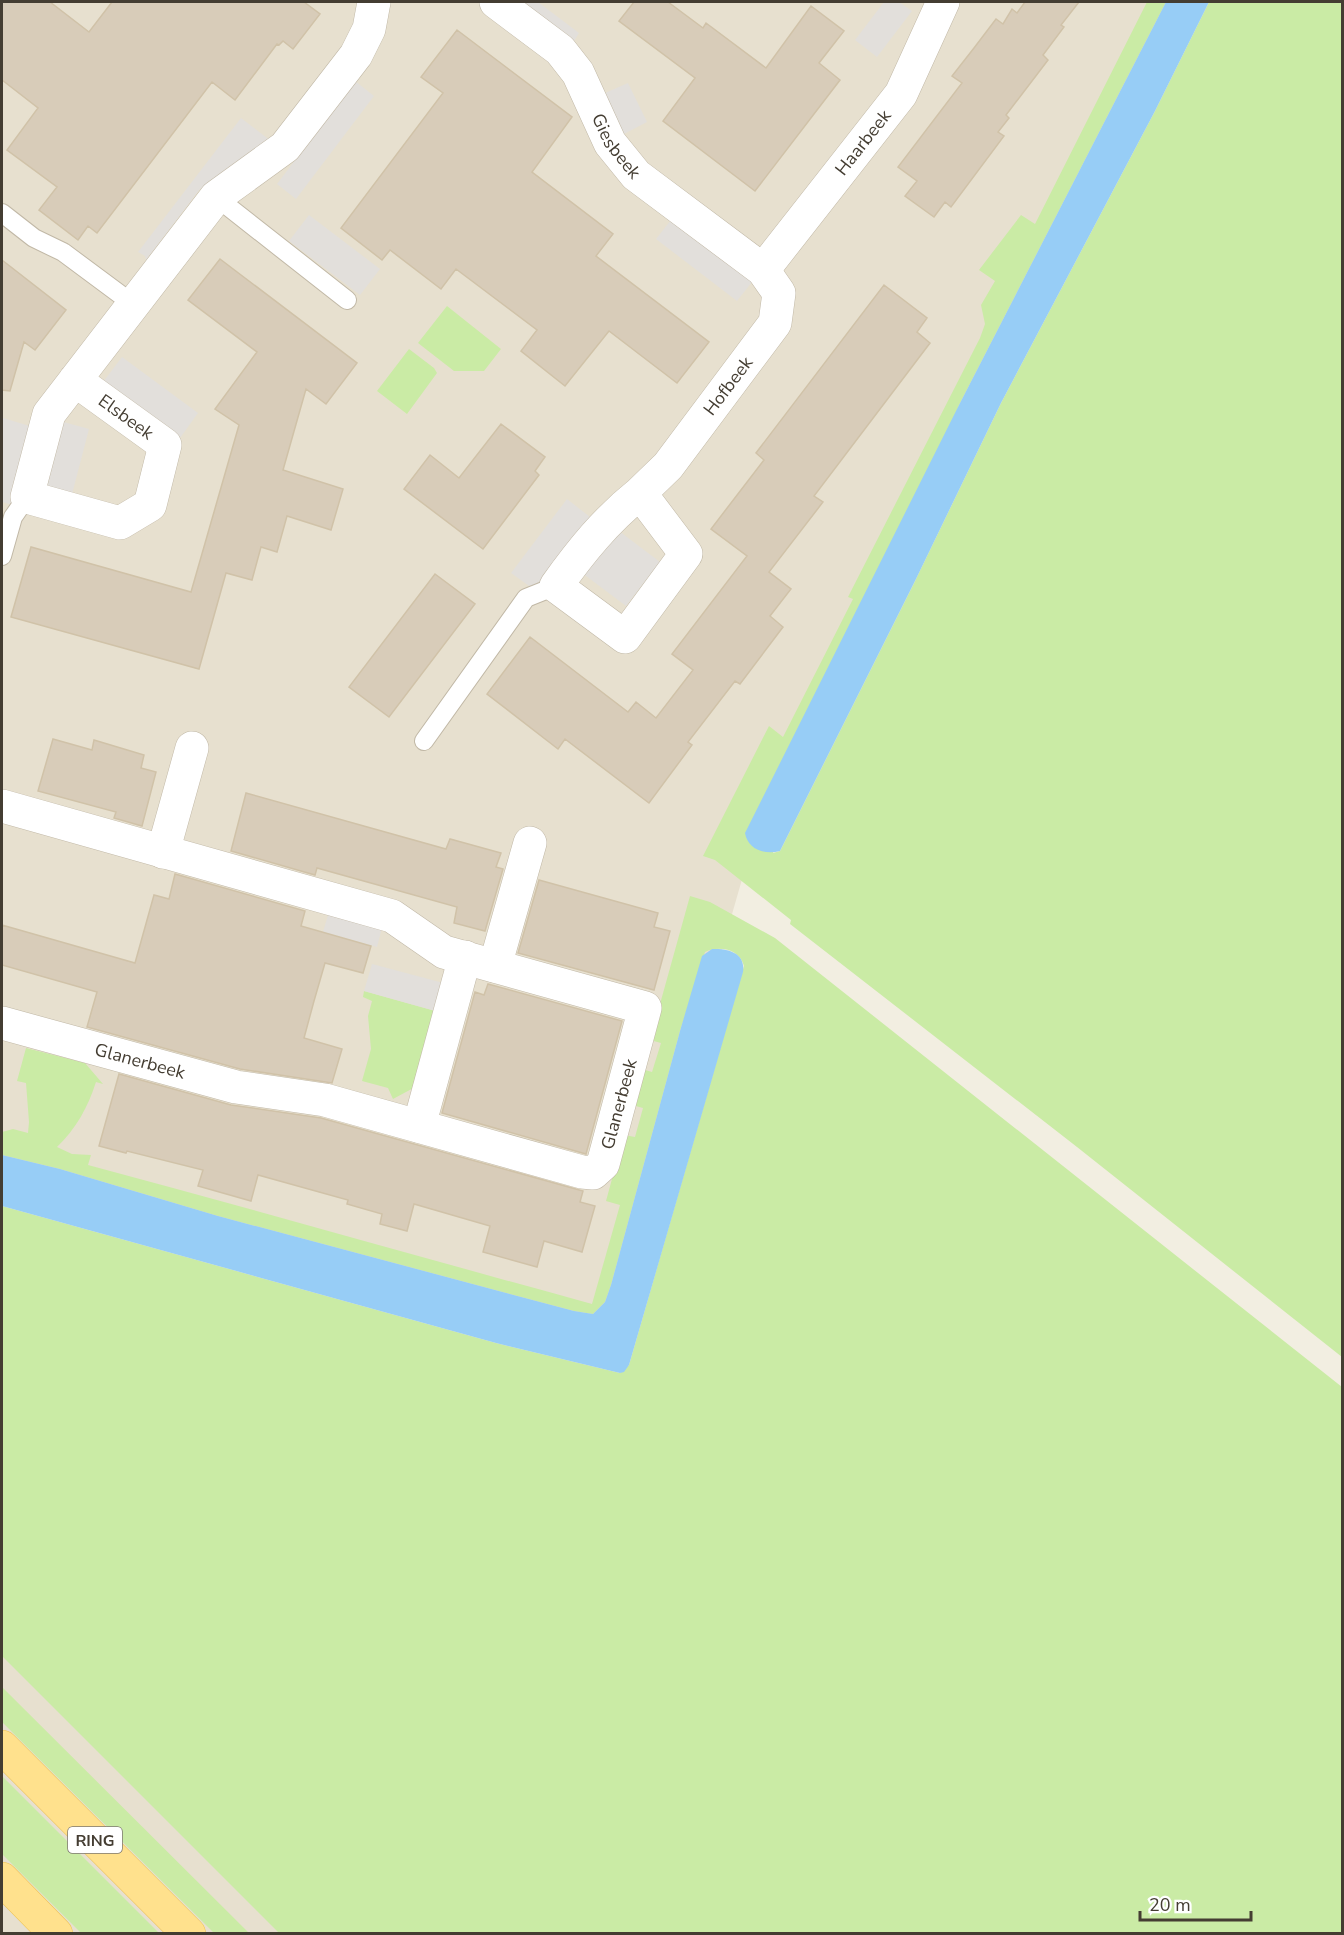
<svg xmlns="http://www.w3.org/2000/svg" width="1344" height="1935" font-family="'Nunito Sans',sans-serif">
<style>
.residential{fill:#e7e0cf}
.green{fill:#caeba5}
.parking{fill:#e2dfdb}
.water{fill:#97cdf6}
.building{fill:#d8ccb9;stroke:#d0c2a8;stroke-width:1.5}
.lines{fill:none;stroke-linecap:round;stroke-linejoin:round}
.lane-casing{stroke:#c1b8a6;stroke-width:20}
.street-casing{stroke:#c1b8a6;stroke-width:34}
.primary-casing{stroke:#edc354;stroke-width:34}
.lane{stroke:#fff;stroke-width:18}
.street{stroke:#fff;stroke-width:33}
.primary{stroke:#ffe18d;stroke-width:33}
.labels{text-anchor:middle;stroke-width:4.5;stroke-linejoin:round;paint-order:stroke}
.shield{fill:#fff;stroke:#7c7770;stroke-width:1.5}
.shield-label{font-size:16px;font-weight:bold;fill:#443d32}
.street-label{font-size:18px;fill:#443d32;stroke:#fff}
</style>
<rect width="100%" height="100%" fill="#f2eee1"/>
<path class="residential" d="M2 2H1185L747 862 607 1349 2 1175Z
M2 1604 339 1933H2Z"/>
<path class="green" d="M1147 2H1166L959 405 773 853 780 851 916 579 1001 403 1155 111 1209 2H1342V1357L1077 1147 790 924 791 920 715 860 703 856 769 726 783 737 853 599 848 597 980 338 985 324 981 305 995 281 979 270 1021 215 1035 224Z
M447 306 501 349 484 371H454L418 343Z
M409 349 434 368 437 373 407 414 377 391Z
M690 896 710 902 775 938 1342 1387V1933H279L2 1656V1206L496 1343 620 1373 629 1365 744 966C740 949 719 945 705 952L680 1031 611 1285 605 1302 593 1314 574 1311 218 1216 60 1169 2 1155V1132L13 1129 28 1133 29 1122 26 1083 17 1081 26 1048 85 1063 103 1084 96 1082C88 1107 76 1129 57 1147L72 1154 91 1155 88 1165C257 1210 424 1258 592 1304L620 1205 606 1201 624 1135 635 1137 643 1108 632 1105 642 1069 652 1072 661 1043 650 1040Z
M364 991 439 1012 419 1085 393 1099 388 1088 362 1081 371 1049 368 1016 372 1001 363 997Z
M2 1687 249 1933H214L2 1722Z
M2 1776 159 1933H81L2 1854Z"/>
<path class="parking" d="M520 2H538L579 33 574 41 575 45Z
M884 2H899L912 11 877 57 855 40Z
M355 81 374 96 296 199 277 184Z
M628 83 647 122 624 134 605 93Z
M241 118 271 141 200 189 146 260 145 256 138 252Z
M309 215 380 269 360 295 289 241Z
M671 220 752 282 737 301 656 239Z
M122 357 198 413 180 438 103 382Z
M3 418 33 427 13 505 2 502Z
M60 421 89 429 71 498 41 490Z
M567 499 590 517 536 590 532 588 511 573Z
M615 528 660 562 626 606 582 573Z
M331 905 384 920 377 947 323 932Z
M372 964 447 984 439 1012 364 991Z"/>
<path class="water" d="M1166 2H1209L1155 111 1001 403 916 579 780 851C765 855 748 850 745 833L959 405Z
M712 949C728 948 746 953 743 972L629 1365 624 1372 620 1373 496 1343 2 1206V1155L60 1169 218 1216 574 1311 593 1314 605 1302 611 1285 680 1031 702 956Z"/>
<path class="building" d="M2 2H50L89 32 112 2H304L320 14 293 49 283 41 279 45 277 44 235 100 212 82 97 233 88 226 78 240 39 210 57 187 7 150 38 108 2 80Z
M634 2H668L703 28 706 23 766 68 811 6 844 31 819 63 840 80 755 191 663 121 695 78 619 21Z
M1025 2H1079L1061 25 1064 27 1043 55 1048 60 1006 115 1009 118 998 132 1004 136 951 207 945 202 934 217 905 196 917 181 898 167 962 83 952 76 974 48 996 19 1003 24 1012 9 1017 13Z
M457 30 572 117 532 172 613 234 596 256 709 342 677 383 609 331 565 386 521 351 537 330 456 269 441 289 390 250 382 260 341 228 443 93 421 77Z
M220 259 357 363 326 404 306 389 283 470 343 489 331 530 287 516 277 552 261 547 252 580 226 573 199 669 11 617 31 547 191 592 239 425 215 409 257 352 188 300Z
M2 260 66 310 35 350 24 342 10 391 2 390Z
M884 285 927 318 917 332 930 343 814 496 823 502 769 572 791 589 770 616 783 627 740 684 735 681 688 742 692 745 649 803 565 739 558 749 487 694 530 637 628 712 636 702 656 718 693 670 672 654 747 556 711 529 764 460 756 453Z
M501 424 545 457 535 471 539 475 483 549 404 489 430 455 459 478Z
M435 574 475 604 389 717 349 687Z
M53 739 92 750 94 740 144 755 141 768 156 772 142 826 114 818 116 812 38 791Z
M246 793 446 849 450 839 501 853 496 867 503 869 485 931 454 923 457 907 317 868 315 875 231 851Z
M175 874 305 911 301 926 371 946 363 973 325 963 314 1001 304 1038 342 1049 332 1083 240 1069 87 1027 97 992 2 965V925L135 963 154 895 169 899Z
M539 880 658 913 654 927 670 931 654 990 518 953Z
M488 984 622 1021 586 1154 442 1113 475 992 484 995Z
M119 1074 231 1105 321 1118 583 1191 580 1202 595 1206 582 1252 544 1241 537 1267 483 1252 490 1226 414 1204 407 1231 380 1224 382 1214 347 1204 348 1200 258 1175 251 1201 198 1186 203 1170 127 1151 126 1153 99 1146Z"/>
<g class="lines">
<defs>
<path id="lane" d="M216 197 347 300
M2 213 34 238 63 252 133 304
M2 556 13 517 27 497
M424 741 526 598 556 586"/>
<g id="street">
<path id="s1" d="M496 2 560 50 578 73 610 143 636 175 763 270 779 293 775 323 668 466 640 493 686 554 625 637 556 586C581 551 606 520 640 493"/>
<path id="s2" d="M763 270 901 94 943 2"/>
<path id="s3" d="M75 380 165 445 150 505 120 523 27 497 49 414 216 197 285 147 356 55 369 29 374 2"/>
<path d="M2 806 392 916 444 952 645 1008 603 1164 593 1173 582 1172 325 1100 236 1087 2 1023"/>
<path d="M163 852 192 748"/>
<path d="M495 966 530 843"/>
<path d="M419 1126 465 957"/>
</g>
<path id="primary" d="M2 1747 189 1934
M2 1879 56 1934"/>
</defs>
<use href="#lane" class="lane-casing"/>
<use href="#street" class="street-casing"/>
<use href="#primary" class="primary-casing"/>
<use href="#lane" class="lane"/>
<use href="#street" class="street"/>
<use href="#primary" class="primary"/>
</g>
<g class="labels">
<rect class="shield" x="68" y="1827" width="54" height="26" rx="4.5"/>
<g class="shield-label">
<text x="95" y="1846">RING</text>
</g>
<g class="street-label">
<text dy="6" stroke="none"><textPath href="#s2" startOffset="162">Haarbeek</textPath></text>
<text dy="6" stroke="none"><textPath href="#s1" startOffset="192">Giesbeek</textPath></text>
<text transform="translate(728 386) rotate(-53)" y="6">Hofbeek</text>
<text dy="6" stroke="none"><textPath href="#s3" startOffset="63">Elsbeek</textPath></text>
<text transform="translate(140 1061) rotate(15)" y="6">Glanerbeek</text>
<text transform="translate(619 1104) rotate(-75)" y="6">Glanerbeek</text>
</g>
</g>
<rect width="1344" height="1935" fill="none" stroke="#443d32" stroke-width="6"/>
<path d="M1140 1911v9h111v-9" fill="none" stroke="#443d32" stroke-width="3"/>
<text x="1149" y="1911" font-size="18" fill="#443d32" stroke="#ffffff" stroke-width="4.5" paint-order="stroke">20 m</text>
</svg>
